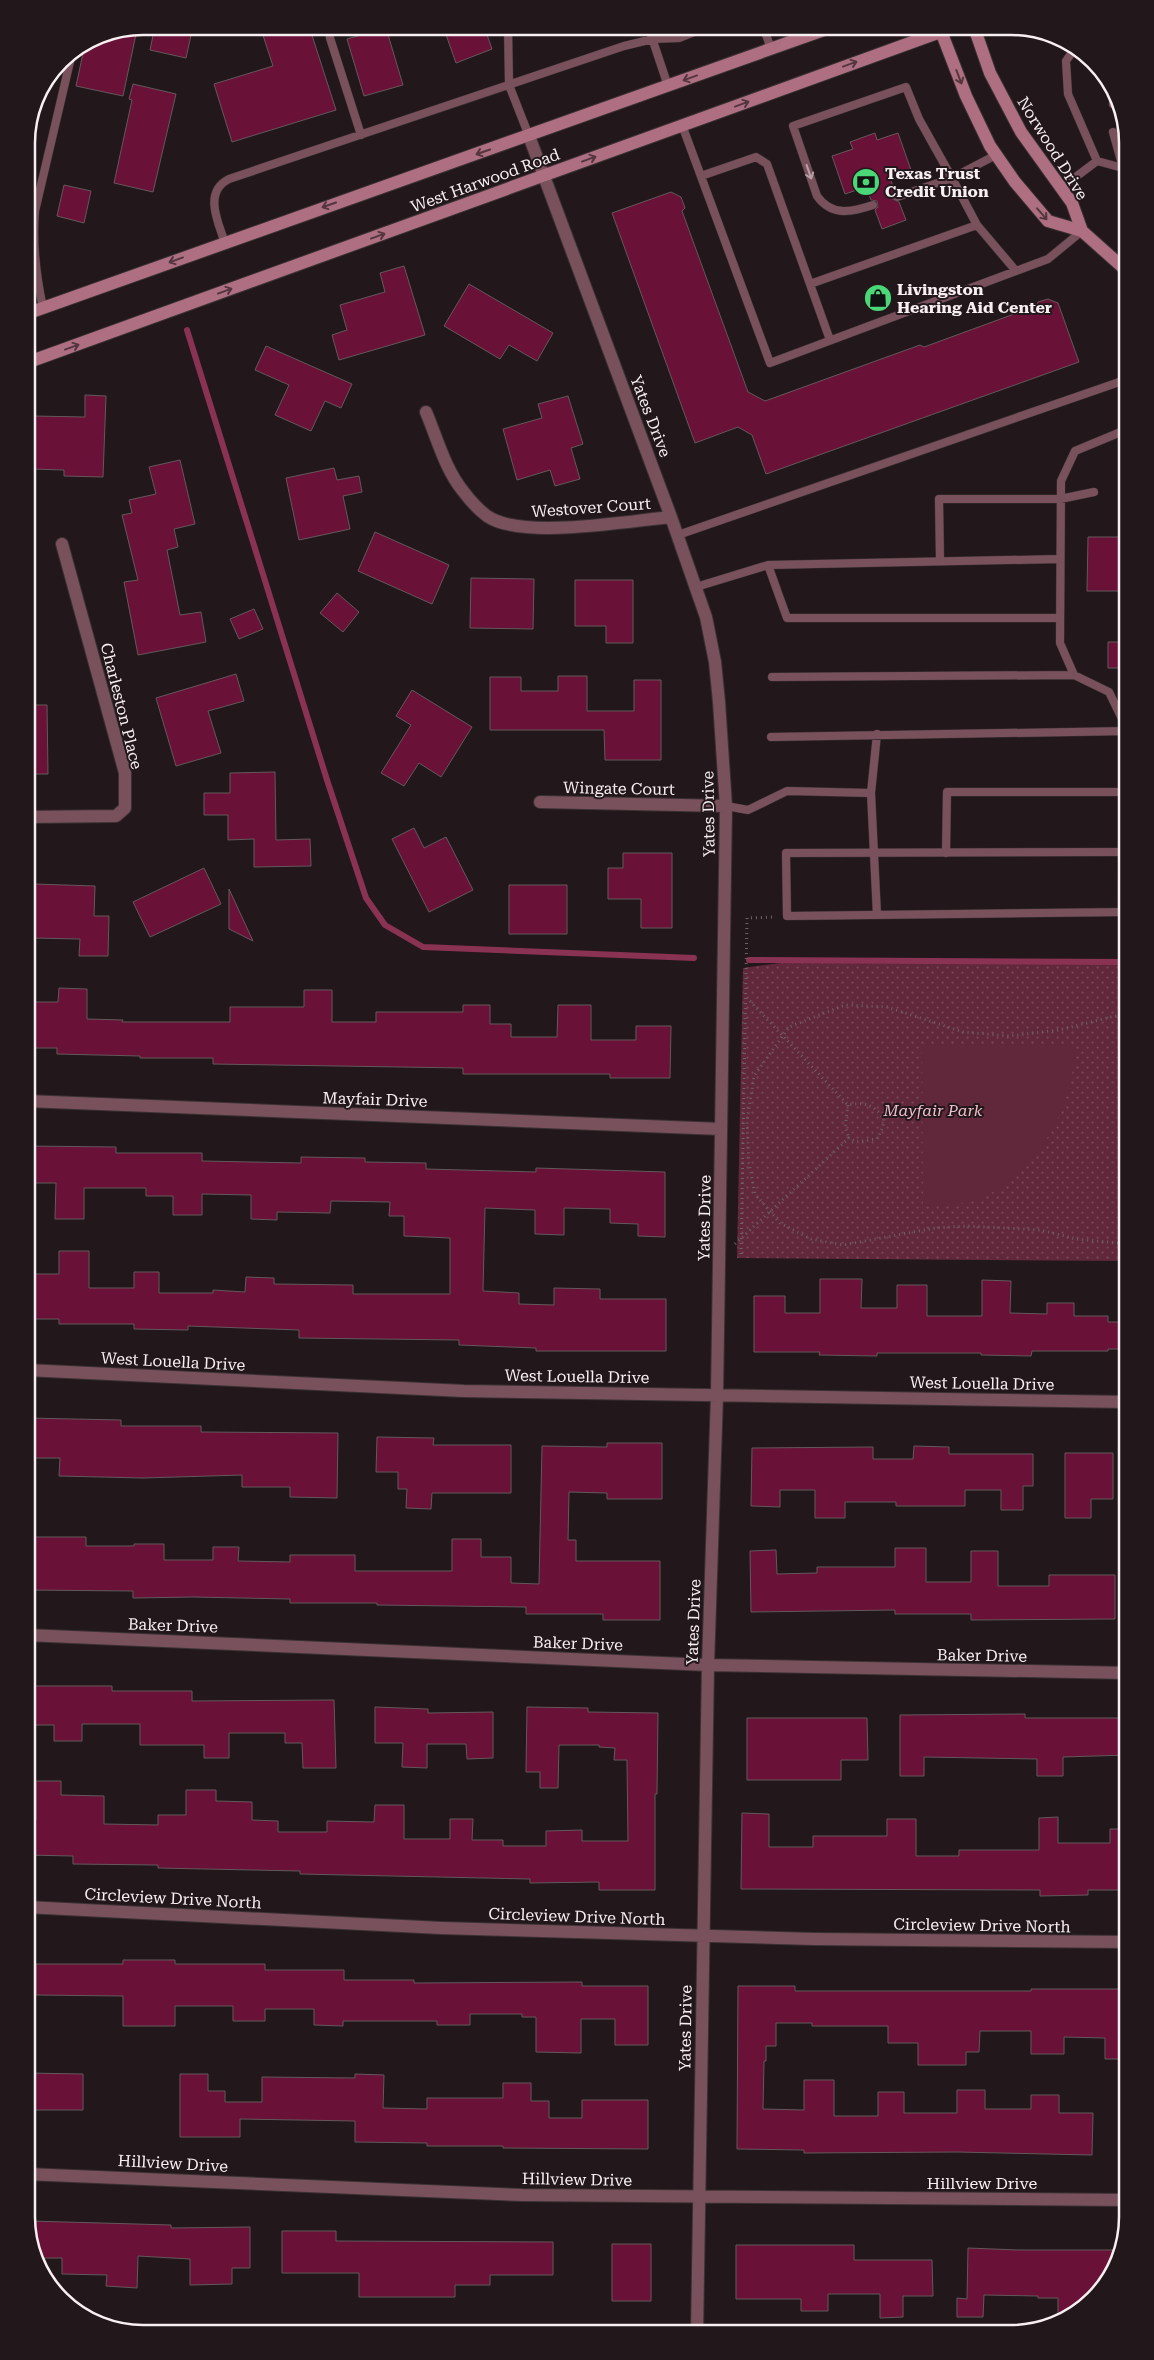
<svg xmlns="http://www.w3.org/2000/svg" width="1154" height="2360" font-family="'Roboto Serif',serif">
<style>
.park{fill:url(#park-dots)}
.pitch{fill:#61273b}
.lines{fill:none;stroke-linecap:round;stroke-linejoin:round}
.stream{stroke:#8a3252;stroke-width:6}
.building{fill:#691137;stroke:#64585b}
.lane-casing{stroke:#3c3235;stroke-width:9}
.street-casing{stroke:#3c3235;stroke-width:14}
.secondary-casing{stroke:#3c3235;stroke-width:14}
.path{stroke:#6d6366;stroke-width:3;stroke-dasharray:1 4;stroke-linecap:butt}
.lane{stroke:#79515d;stroke-width:8}
.street{stroke:#79515d;stroke-width:12}
.secondary{stroke:#af6f82;stroke-width:12}
.oneway{stroke:#53363f}
.oneway2{stroke:#b8a0a7}
.labels{text-anchor:middle;stroke-width:4;stroke-linejoin:round;paint-order:stroke}
.street-label{font-size:16px;fill:#f7eff1;stroke:#22181b}
.poi-label{font-size:16px;font-weight:bold;fill:#f7eff1;stroke:#22181b;text-anchor:start}
.park-label{font-size:16px;font-style:italic;fill:#f0bdcb;stroke:#22181b}
.rim{fill:none;stroke:#f7eff1;stroke-width:2.5}
</style>
<defs>
<pattern id="park-dots" width="8" height="8" patternUnits="userSpaceOnUse" patternTransform="scale(1.25)"><rect width="8" height="8" fill="#61273b"/><path d="M2 2h.1M6 6h.1" fill="none" stroke="#784758" stroke-width="1.8" stroke-linecap="round"/></pattern>
</defs>
<rect width="100%" height="100%" fill="#22181b"/>
<path class="park" d="M801 960 1128 963V1261L737 1258 743 968Z"/>
<path class="pitch" d="M922 1045H1075C1074 1056 1074 1068 1071 1079 1059 1134 1019 1192 962 1203 949 1205 936 1205 923 1206Z"/>
<g class="lines">
<path class="stream" d="M187 330 327 780 366 898 385 925 423 947 694 958
M749 960 1128 962"/>
</g>
<path class="building" d="M155 26H193L186 58 150 50Z
M260 26H309L336 110 232 142 214 84 273 66Z
M443 26H484L492 49 456 63Z
M386 28 403 85 364 96 347 39Z
M120 31 136 34 123 96 76 86 85 44 99 35Z
M133 84 176 94 153 192 114 183 132 100 129 99Z
M875 133 877 140 898 133 911 170 890 178 895 192 892 195V199L899 202 906 220 882 229 875 210 878 207 877 201 871 200 866 187 845 194 832 156 853 149 850 142Z
M64 185 91 191 84 223 57 216Z
M671 192 681 197 685 208 682 211 748 392 765 401 920 345 924 347 1036 306 1038 302 1048 299 1058 303 1079 362 766 474 752 435 738 427 695 443 612 213Z
M404 266 425 335 339 360 332 335 347 330 340 305 385 292 380 273Z
M469 284 553 333 537 361 509 345 500 359 444 326Z
M266 346 352 384 341 408 325 401 311 431 275 415 289 385 255 370Z
M85 395 106 396 103 477 64 476V470L32 469 33 416 85 417Z
M568 396 583 444 571 448 580 479 555 486 550 470 517 480 503 429 542 418 538 404Z
M180 460 195 524 174 529 178 547 167 550 180 615 201 612 206 642 138 655 124 582 138 580 122 515 132 513 129 500 156 494 149 467Z
M334 468 337 480 359 476 362 492 343 496 350 529 299 540 286 478Z
M375 532 449 565 432 604 358 571Z
M1088 537H1128V591H1087Z
M471 578 534 579 533 629 470 628Z
M575 580H633V643H606V626H575Z
M337 593 359 612 343 632 320 613Z
M254 609 263 629 239 639 230 619Z
M1108 642H1128V668H1108Z
M236 674 244 701 208 711 221 753 176 766 156 698Z
M558 676H587V711H634V680H661V760H605L604 730H490V677H521V691H558Z
M412 690 472 727 441 777 419 763 404 786 381 773 411 725 396 716Z
M26 705H47L48 774H26Z
M275 772 276 840 310 839 311 866 254 867V839L228 840V815H204V793H230V773Z
M414 828 424 848 446 837 473 890 429 912 392 839Z
M623 853H672V928H641V899H608V868H623Z
M204 868 221 904 150 937 133 902Z
M34 884 95 886 94 916H109L108 956H79L80 939 33 938Z
M509 885H567V934H509Z
M229 889 253 941 229 929Z
M59 988 87 989V1019L123 1020 122 1022H230V1007H304V990H332V1022H376V1012H463V1005H490V1024H511V1037H557L558 1005H591V1040H636V1026H671L670 1078H610V1074H463V1068L213 1064V1058H140V1056L57 1054V1048H26V1002H58Z
M26 1146 116 1147V1153H202V1161L301 1163V1157L365 1158V1162L426 1163V1169L536 1172V1168L665 1172V1237L638 1236V1224L610 1223V1209L564 1208V1235L535 1234V1210L485 1208 483 1291 519 1293V1304L554 1305V1288L600 1289V1299H666V1351H536V1348L459 1345V1340L299 1338V1330L188 1326V1330L134 1329V1324H59V1319H26V1274H59V1251H89V1288H134V1272H159V1293H213V1290L245 1292 246 1277 274 1278V1284L353 1285V1294H450V1238L404 1236V1216H389L390 1202 331 1201 330 1213 277 1212V1220L251 1219V1195L202 1194V1215H173V1196H146V1188H84V1219H55L56 1183H26Z
M820 1279H862L861 1308H897V1285H927V1316H982V1280L1011 1281 1010 1313 1047 1314V1303H1074V1316H1108V1322H1128V1349H1108V1351H1032L1031 1356 981 1355V1353H877V1356L819 1355 820 1352H754V1296H785V1313H820Z
M26 1418 121 1420V1426H201V1432L338 1433 337 1498 290 1497V1487H242V1475L143 1478 59 1476 60 1458H26Z
M377 1437 434 1438 433 1445H511V1493H432L431 1509 406 1508 407 1489H398V1472H376Z
M607 1443H662V1499H607V1493L569 1492 568 1540H576V1561H660V1620H603V1614H526V1607L377 1605V1603H290V1599L193 1597 133 1598V1591L26 1590V1537H86V1546H134V1544H164V1560H213V1547H239L238 1561 290 1562V1555H355V1571H452V1539H481V1557H511V1583L539 1584 542 1446 607 1447Z
M914 1446 949 1447V1454H1033V1486H1023V1510H1001V1490H965V1506H896V1502H845V1518H815V1490H780V1507L751 1506 752 1448 873 1447V1459H913Z
M1065 1453H1113V1499H1091V1518H1065Z
M895 1548H926V1582H971V1551H998V1586H1049V1575H1115V1619L971 1620V1614H895V1610L751 1612 750 1551 776 1550 777 1574 817 1573V1567H895Z
M26 1686H112V1691H192V1701L334 1700 336 1768H303L302 1743H285V1733H229V1758H204V1745H140V1724H82V1741H54V1725H26Z
M375 1707 428 1709V1713L493 1712V1758L467 1759 466 1744H427V1768L402 1767 403 1743H375Z
M527 1707 588 1708V1712L658 1713 657 1794H655V1890H599V1882L530 1883V1879L300 1874V1871L158 1868V1865L73 1864V1856L26 1855V1820H36V1781H61V1795L104 1796V1824L158 1825V1815H186V1790H216V1801L252 1802V1820L278 1821V1832H327V1821L374 1822 375 1805H404V1839H450V1819H473L472 1840H503V1846H546V1831L582 1830V1841H628L627 1760H614L615 1748 599 1747V1745H559L558 1788H540V1772H526Z
M1025 1714V1718H1128V1755L1063 1757V1776H1037V1759L924 1757V1776H900V1715Z
M747 1718H867L868 1760H841V1780H747Z
M742 1813 769 1814V1847H813V1836H887V1819H916V1856H959V1850H1039V1818L1058 1817V1843H1110V1829H1128V1890H1088V1895L1040 1896V1890L741 1889Z
M123 1960H175V1964H265V1970H344V1980H414V1983L582 1982V1986H648V2045H615V2019H581V2053L536 2052V2017H522V2014H470V2025H437V2021H343V2026L314 2025V2009H265V2021H233V2006H175V2026H123V1996L36 1995V1964H123Z
M738 1986H795V1991H1031V1989H1128V2059H1105V2038L1064 2037V2054H1031V2031H980L979 2052H966V2065H918V2043H888V2026H812V2023H776V2046H766V2061H764L763 2109 804 2110V2080H834V2116H878V2092H904V2113H957V2090H985V2109H1031V2095H1059V2113H1093L1092 2155 957 2152 804 2153V2150L737 2149Z
M26 2073 83 2074V2110H26Z
M180 2074H208V2091H225V2102H262V2077L355 2078V2074L384 2075 383 2108 427 2109V2098H503V2083H531V2101H549V2118H582V2100H648V2149L503 2148V2146H427V2143L355 2142V2121L240 2119V2137H180Z
M30 2221 171 2225V2228L250 2227V2268H232V2284L190 2285V2259L138 2256 137 2288 106 2286 107 2275 62 2274V2258H34L30 2235Z
M282 2231H336V2241L553 2242V2275H490V2285H455V2297H359V2273H282Z
M612 2244H651V2301H612Z
M736 2245H854V2260H932L933 2296H903V2317L880 2318V2294H828V2311H801V2299H736Z
M968 2248 1018 2250H1118L1108 2282 1058 2323V2298H1038V2296L984 2295 983 2317H957V2298L967 2299Z"/>
<g class="lines">
<defs>
<path id="lane" d="M329 26 330 38 361 135
M508 26 509 85 529 136
M648 26 668 86
M763 26 771 49
M1075 48 1066 61 1068 94 1097 161
M1113 104 1114 92
M682 125 770 363 1048 259 1082 231
M1113 132 1123 168
M996 155 952 178 977 225 1016 271
M701 176 756 157 767 164 830 340
M1061 188 1097 161 1123 168 1128 173
M873 205C852 212 832 217 817 196L793 126 906 87 919 119 952 178 897 197
M225 243C218 222 203 192 229 179L624 46 653 39 679 38 709 26
M810 284 977 225
M43 308C36 275 32 245 35 211L72 53
M678 535 1128 379
M940 561 939 499H1060L1094 492
M768 565 787 618H1060
M696 587 768 565 1060 559
M772 677 1074 675
M1128 731 1109 692 1074 675 1060 643 1061 481 1075 451 1128 429
M877 734 871 793 877 915
M771 737 1128 731 1123 792 1122 912
M726 806 748 810 787 791 871 793
M946 853 947 792H1126
M1128 912 787 916 786 853 1128 852"/>
<path id="street" d="M529 136 671 517 706 617 715 662 719 702 726 806 717 1395 708 1665 697 2334
M426 412C437 438 445 469 463 491 469 499 479 510 487 516 521 540 628 521 671 517
M540 802 726 806
M26 817 116 816 125 808V773L62 544
M26 1101 721 1129
M26 1370 464 1391 1128 1402
M26 1635 708 1665 1128 1673
M26 1907 441 1928 814 1939 1128 1942
M26 2174 522 2195 1128 2200"/>
<path id="secondary" d="M939 26 966 96 990 146 1015 182 1048 221 1082 231
M974 27 990 73 1021 132 1072 203 1082 231 1128 272
M26 314 835 26
M26 363 954 27"/>
</defs>
<use href="#lane" class="lane-casing"/>
<use href="#street" class="street-casing"/>
<use href="#secondary" class="secondary-casing"/>
<path class="path" d="M848 1105 845 1127 849 1138
M735 1244 849 1138 856 1142 877 1139 883 1127 884 1119C873 1104 865 1102 848 1105L747 998
M1128 1244 1076 1239 1041 1230 967 1226 935 1228 843 1245 811 1239 780 1223 755 1194 749 1163 747 1121 754 1076 789 1027 845 1005 887 1007 963 1032 1009 1036 1059 1030 1115 1016 1128 1015
M741 1254 747 918 774 917"/>
<use href="#lane" class="lane"/>
<use href="#street" class="street"/>
<use href="#secondary" class="secondary"/>
</g>
<defs><path id="oneway-shaft" d="M-6 0H5M1.5-3L5.5 0L1.5 3" fill="none" stroke-width="1.6" stroke-linecap="round" stroke-linejoin="round" transform="scale(1.25)"/></defs>
<g class="oneway">
<use href="#oneway-shaft" transform="translate(850 64) rotate(-20)"/>
<use href="#oneway-shaft" transform="translate(959 77) rotate(69)"/>
<use href="#oneway-shaft" transform="translate(690 78) rotate(160)"/>
<use href="#oneway-shaft" transform="translate(742 104) rotate(-20)"/>
<use href="#oneway-shaft" transform="translate(483 152) rotate(161)"/>
<use href="#oneway-shaft" transform="translate(589 159) rotate(-20)"/>
<use href="#oneway-shaft" transform="translate(329 205) rotate(161)"/>
<use href="#oneway-shaft" transform="translate(1042 214) rotate(49)"/>
<use href="#oneway-shaft" transform="translate(378 236) rotate(-20)"/>
<use href="#oneway-shaft" transform="translate(176 260) rotate(160)"/>
<use href="#oneway-shaft" transform="translate(225 291) rotate(-20)"/>
<use href="#oneway-shaft" transform="translate(72 347) rotate(-20)"/>
</g>
<use class="oneway2" href="#oneway-shaft" transform="translate(809 172) rotate(71)"/>
<defs>
<symbol id="bank-disc" viewBox="-11 -11 22 22"><circle r="9.5" fill="#4bd677" stroke="#22181b"/><path d="M-6-4H6V4H-6ZM0-2.3a2.3 2.3 0 1 0 0 4.6a2.3 2.3 0 1 0 0-4.6Z" fill="#111"/></symbol>
<symbol id="shop-disc" viewBox="-11 -11 22 22"><circle r="9.5" fill="#4bd677" stroke="#22181b"/><path d="M-5-2.5h2.3a2.7 3.5 0 0 1 5.4 0H5L5.5 6h-11ZM-1.5-2.5h3a1.5 2.3 0 0 0-3 0Z" fill="#111"/></symbol>
</defs>
<g fill-rule="evenodd">
<use href="#bank-disc" x="850" y="166" width="32" height="32"/>
<use href="#shop-disc" x="862" y="282" width="32" height="32"/>
</g>
<g class="labels">
<g class="street-label">
<text transform="translate(1053 148) rotate(58)" y="6">Norwood Drive</text>
<text transform="translate(485 180) rotate(-20)" y="6">West Harwood Road</text>
<text transform="translate(651 416) rotate(69)" y="6">Yates Drive</text>
<text transform="translate(591 507) rotate(-4)" y="6">Westover Court</text>
<text transform="translate(122 706) rotate(76)" y="6">Charleston Place</text>
<text transform="translate(619 788) rotate(1)" y="6">Wingate Court</text>
<text transform="translate(708 814) rotate(-91)" y="6">Yates Drive</text>
<text transform="translate(375 1099) rotate(2)" y="6">Mayfair Drive</text>
<text transform="translate(704 1218) rotate(-89)" y="6">Yates Drive</text>
<text transform="translate(173 1361) rotate(3)" y="6">West Louella Drive</text>
<text transform="translate(577 1376) rotate(1)" y="6">West Louella Drive</text>
<text transform="translate(982 1383) rotate(1)" y="6">West Louella Drive</text>
<text transform="translate(693 1622) rotate(-88)" y="6">Yates Drive</text>
<text transform="translate(173 1625) rotate(2)" y="6">Baker Drive</text>
<text transform="translate(578 1643) rotate(2)" y="6">Baker Drive</text>
<text transform="translate(982 1655) rotate(1)" y="6">Baker Drive</text>
<text transform="translate(173 1898) rotate(3)" y="6">Circleview Drive North</text>
<text transform="translate(577 1916) rotate(2)" y="6">Circleview Drive North</text>
<text transform="translate(982 1925) rotate(1)" y="6">Circleview Drive North</text>
<text transform="translate(685 2028) rotate(-89)" y="6">Yates Drive</text>
<text transform="translate(173 2163) rotate(3)" y="6">Hillview Drive</text>
<text transform="translate(577 2179) rotate(1)" y="6">Hillview Drive</text>
<text x="982" y="2189">Hillview Drive</text>
</g>
<g class="poi-label">
<text x="885" y="179">Texas Trust<tspan x="885" dy="18">Credit Union</tspan></text>
<text x="897" y="295">Livingston<tspan x="897" dy="18">Hearing Aid Center</tspan></text>
</g>
<g class="park-label">
<text x="933" y="1116">Mayfair Park</text>
</g>
</g>
<path d="M0 0H1154V2360H0ZM143 35H1011A108 108 0 0 1 1119 143V2217A108 108 0 0 1 1011 2325H143A108 108 0 0 1 35 2217V143A108 108 0 0 1 143 35Z" fill="#22181b" fill-rule="evenodd"/>
<path class="rim" d="M143 35H1011A108 108 0 0 1 1119 143V2217A108 108 0 0 1 1011 2325H143A108 108 0 0 1 35 2217V143A108 108 0 0 1 143 35Z"/>
</svg>
